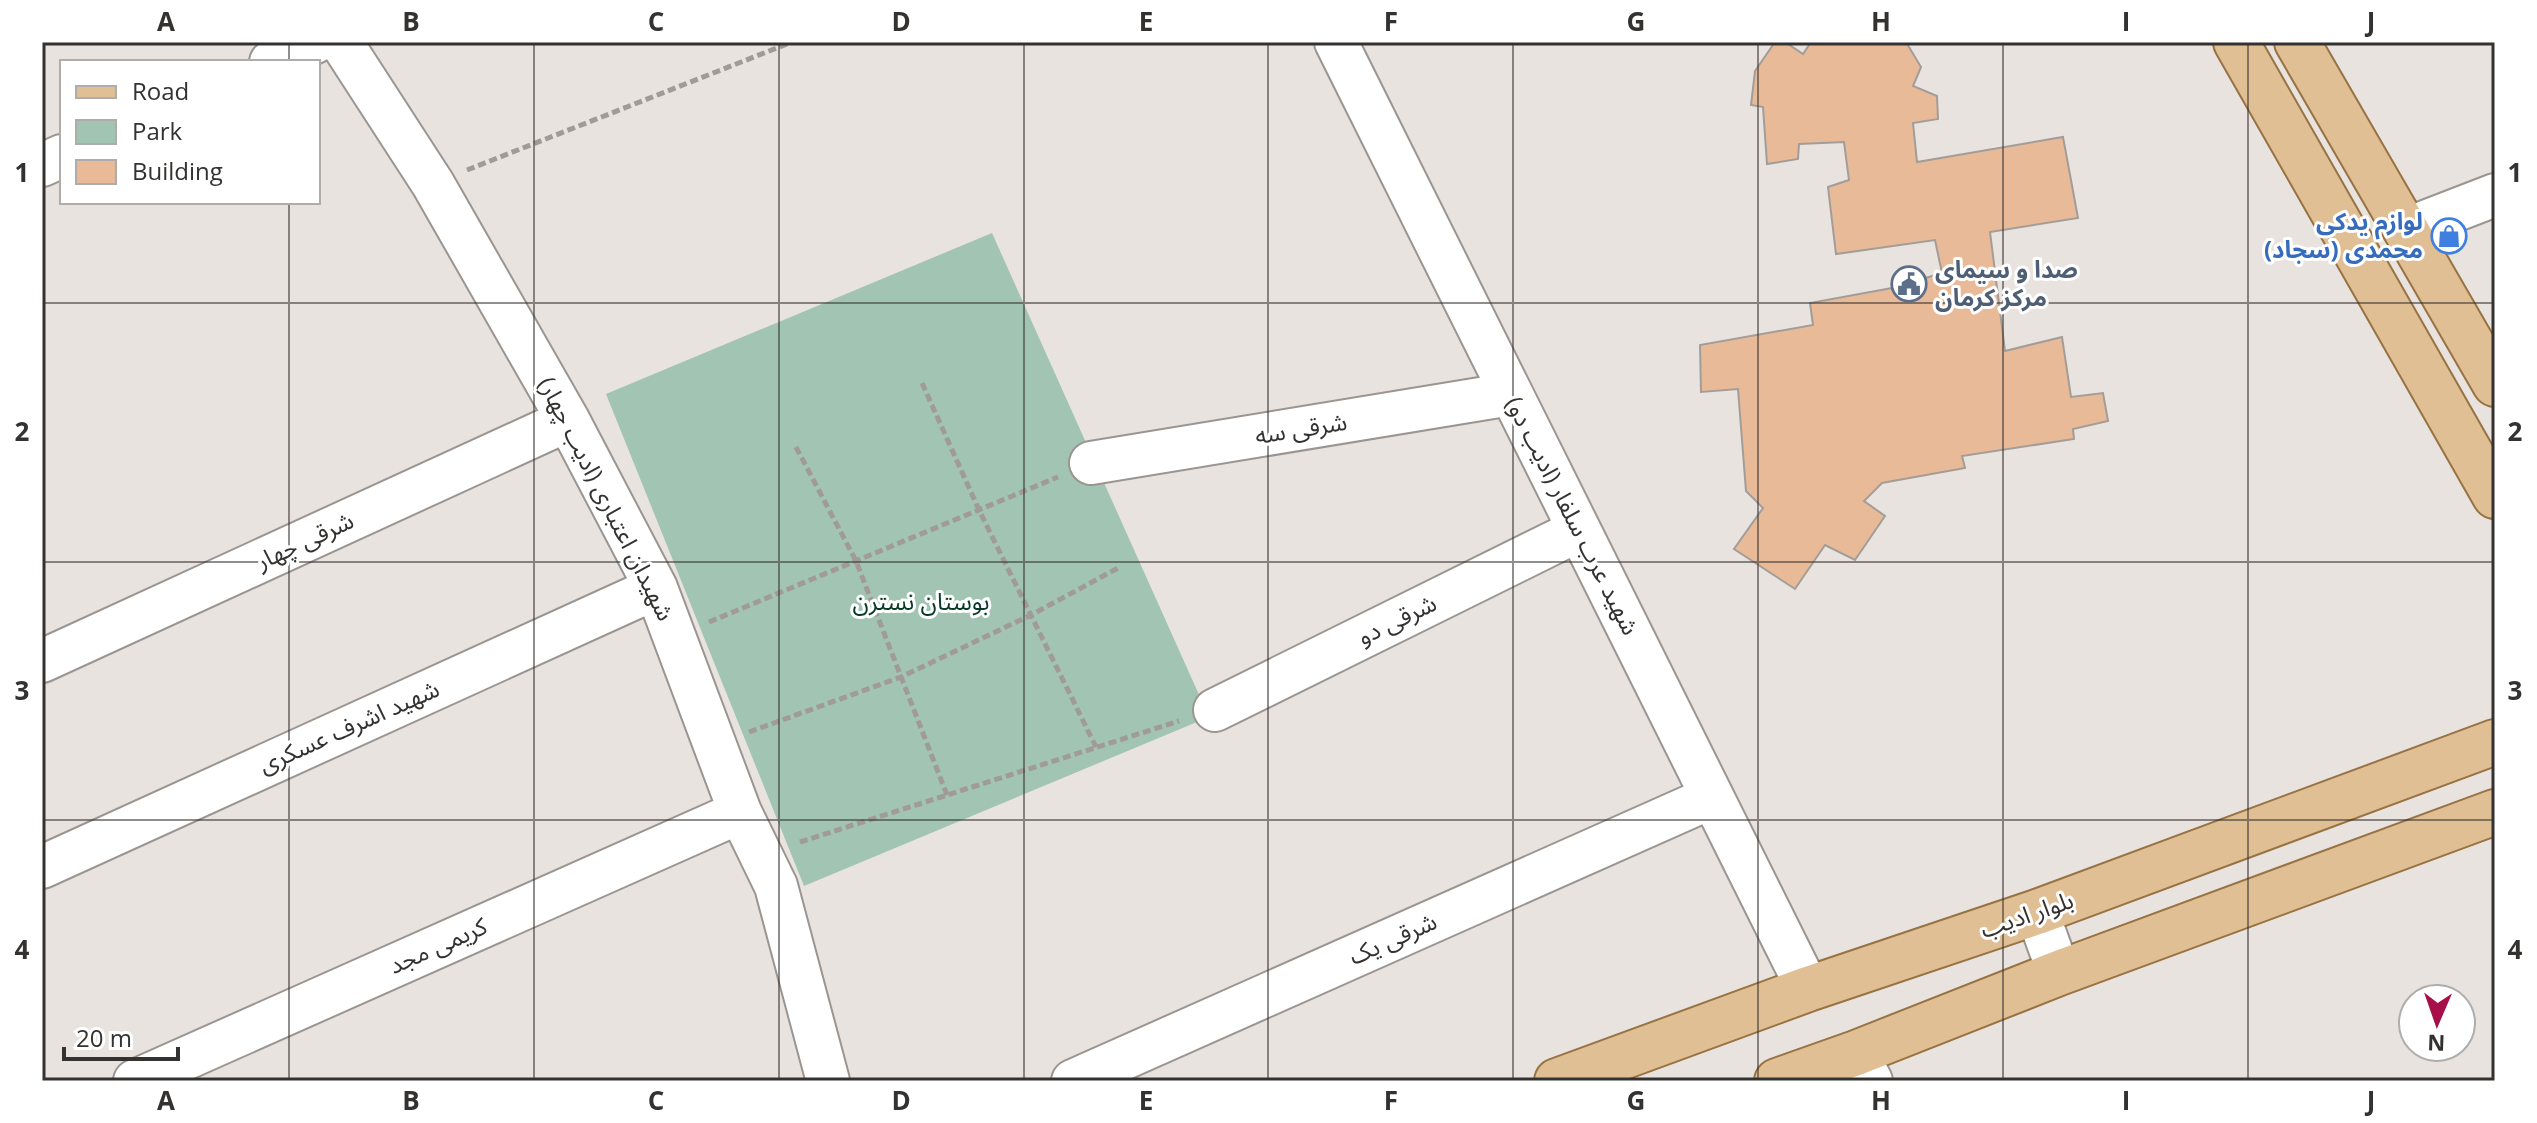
<svg xmlns="http://www.w3.org/2000/svg" width="2537" height="1123" font-family="'Open Sans','Noto Sans Arabic',sans-serif">
<style>
.green{fill:#a2c4b3}
.building{fill:#e9ba98;stroke:#a39d99;stroke-width:2}
.lines{fill:none;stroke-linecap:round;stroke-linejoin:round}
.minor-casing{stroke:#9b9591;stroke-width:46}
.major-casing{stroke:#977242;stroke-width:48}
.path{stroke:#a09b98;stroke-width:5;stroke-dasharray:8 4;stroke-linecap:butt}
.minor{stroke:#fff;stroke-width:42}
.major{stroke:#e1bf94;stroke-width:44}
.grid{fill:none;stroke:#343230;stroke-width:2;stroke-opacity:0.55}
.labels{text-anchor:middle;stroke-width:6;stroke-linejoin:round;paint-order:stroke}
.shop-label{font-size:24px;font-weight:bold;fill:#366cbe;stroke:#fff;text-anchor:end}
.service-label{font-size:24px;font-weight:bold;fill:#4e5e75;stroke:#fff;text-anchor:start}
.street-label{font-size:24px;fill:#343230;stroke:#fff}
.park-label{font-size:24px;fill:#083a28;stroke:#fff}
.neatline{fill:none;stroke:#343230;stroke-width:3}
.grid-label{font-size:26px;text-anchor:middle;font-weight:bold;fill:#343230}
</style>
<rect width="100%" height="100%" fill="#e9e3df"/>
<path class="green" d="M992 233 1209 717 804 886 606 394Z"/>
<path class="building" d="M1775 42H1785L1803 54 1811 42H1906L1921 67 1913 86 1937 96 1938 119 1913 123 1917 162 2063 137 2078 218 1990 232 2005 351 2062 337 2071 397 2103 393 2108 421 2073 429 2074 439 1962 456 1965 468 1882 483 1864 501 1885 516 1855 560 1825 545 1795 589 1734 549 1763 508 1746 491 1738 389 1701 392 1700 345 1813 325 1810 303 1892 288 1942 273 1935 240 1836 254 1828 187 1849 180 1844 142 1799 144 1798 159 1767 164 1763 107 1751 105 1755 71Z"/>
<g class="lines">
<defs>
<path id="minor" d="M341 42 433 184 568 420 656 588 740 812 776 886 828 1081
M1336 42 1808 989
M271 62 315 42
M42 165 62 156
M2407 229 2495 195
M1091 463 1511 394
M42 661 568 420
M1215 710 1579 530
M42 867 656 588
M2037 912 2059 973
M1856 1053 1871 1081
M135 1081 740 812
M1073 1081 1712 797"/>
<path id="major" d="M2236 42 2495 496
M2297 42 2495 384
M1557 1081 1808 989 2037 912 2495 742
M1777 1081 1856 1053 2059 973 2495 812"/>
</defs>
<use href="#minor" class="minor-casing"/>
<use href="#major" class="major-casing"/>
<path class="path" d="M467 170 792 42
M922 383 979 510 1096 747
M796 447 856 561 947 795
M709 622 1058 477
M749 732 901 677 1031 615 1120 567
M800 842 1179 721"/>
<use href="#minor" class="minor"/>
<use href="#major" class="major"/>
</g>
<path class="grid" d="M289 42V62M534 42V1081M779 42V1081M1024 42V1081M1268 42V1081M1513 42V1081M1758 42V1081M2003 42V1081M2248 42V1081M289 202V1081M42 303H2495M42 562H2495M42 820H2495"/>
<defs>
<symbol id="shop-ring" viewBox="-11 -11 22 22"><circle r="9.5" fill="#fff" stroke="#3f7fe0" stroke-width="1.5"/><path d="M-5-2.5h2.3a2.7 3.5 0 0 1 5.4 0H5L5.5 6h-11ZM-1.5-2.5h3a1.5 2.3 0 0 0-3 0Z" fill="#3f7fe0"/></symbol>
<symbol id="civic-ring" viewBox="-11 -11 22 22"><circle r="9.5" fill="#fff" stroke="#5c6f8a" stroke-width="1.5"/><path d="M-.6-6.5H3V-4.5H.6V-3L4-1V1h2V6H-6V1h2V-1L-.6-3ZM-1.2 2.5V6h2.4V2.5Z" fill="#5c6f8a"/></symbol>
</defs>
<g fill-rule="evenodd">
<use href="#shop-ring" x="2429" y="216" width="40" height="40"/>
<use href="#civic-ring" x="1889" y="264" width="40" height="40"/>
</g>
<g class="labels">
<g class="shop-label">
<text x="2423" y="230">لوازم یدکی<tspan x="2423" dy="28">محمدی (سجاد)</tspan></text>
</g>
<g class="service-label">
<text x="1935" y="278">صدا و سیمای<tspan x="1935" dy="28">مرکز کرمان</tspan></text>
</g>
<g class="street-label">
<text transform="translate(1301 429) rotate(-9)" y="8">شرقی سه</text>
<text transform="translate(606 499) rotate(63)" y="8">شهیدان اعتباری (ادیب چهار)</text>
<text transform="translate(1572 516) rotate(63)" y="8">شهید عرب سلفار (ادیب دو)</text>
<text transform="translate(305 541) rotate(-25)" y="8">شرقی چهار</text>
<text transform="translate(1397 620) rotate(-26)" y="8">شرقی دو</text>
<text transform="translate(349 727) rotate(-24)" y="8">شهید اشرف عسکری</text>
<text transform="translate(2027 915) rotate(-19)" y="8">بلوار ادیب</text>
<text transform="translate(1393 939) rotate(-24)" y="8">شرقی یک</text>
<text transform="translate(438 946) rotate(-24)" y="8">کریمی مجد</text>
</g>
<g class="park-label">
<text x="921" y="610">بوستان نسترن</text>
</g>
</g>
<rect width="2537" height="1123" fill="none" stroke="#ffffff" stroke-width="88"/>
<rect x="60" y="60" width="260" height="144" fill="#ffffff" stroke="#aeadac" stroke-width="2"/>
<rect x="76" y="86" width="40" height="12" fill="#e1bf94" stroke="#aeadac" stroke-width="2"/>
<text x="132" y="100" font-size="24" fill="#343230">Road</text>
<rect x="76" y="120" width="40" height="24" fill="#a2c4b3" stroke="#aeadac" stroke-width="2"/>
<text x="132" y="140" font-size="24" fill="#343230">Park</text>
<rect x="76" y="160" width="40" height="24" fill="#e9ba98" stroke="#aeadac" stroke-width="2"/>
<text x="132" y="180" font-size="24" fill="#343230">Building</text>
<g transform="translate(2437 1023) rotate(182)"><circle r="38" fill="#ffffff" stroke="#aeadac" stroke-width="2"/>
<path d="M0-6L14 30L0 20L-14 30Z" fill="#a60f47"/>
<text y="-12" font-size="22" font-weight="bold" text-anchor="middle" fill="#343230">N</text>
</g>
<path d="M64 1047v12h114v-12" fill="none" stroke="#343230" stroke-width="4"/>
<text x="76" y="1047" font-size="24" fill="#343230" stroke="#ffffff" stroke-width="6" paint-order="stroke">20 m</text>
<rect x="44" y="44" width="2449" height="1035" class="neatline"/>
<g class="grid-label">
<text x="166" y="31">A</text>
<text x="411" y="31">B</text>
<text x="656" y="31">C</text>
<text x="901" y="31">D</text>
<text x="1146" y="31">E</text>
<text x="1391" y="31">F</text>
<text x="1636" y="31">G</text>
<text x="1881" y="31">H</text>
<text x="2126" y="31">I</text>
<text x="2371" y="31">J</text>
<text x="22" y="182">1</text>
<text x="2515" y="182">1</text>
<text x="22" y="441">2</text>
<text x="2515" y="441">2</text>
<text x="22" y="700">3</text>
<text x="2515" y="700">3</text>
<text x="22" y="959">4</text>
<text x="2515" y="959">4</text>
<text x="166" y="1110">A</text>
<text x="411" y="1110">B</text>
<text x="656" y="1110">C</text>
<text x="901" y="1110">D</text>
<text x="1146" y="1110">E</text>
<text x="1391" y="1110">F</text>
<text x="1636" y="1110">G</text>
<text x="1881" y="1110">H</text>
<text x="2126" y="1110">I</text>
<text x="2371" y="1110">J</text>
</g>
</svg>
